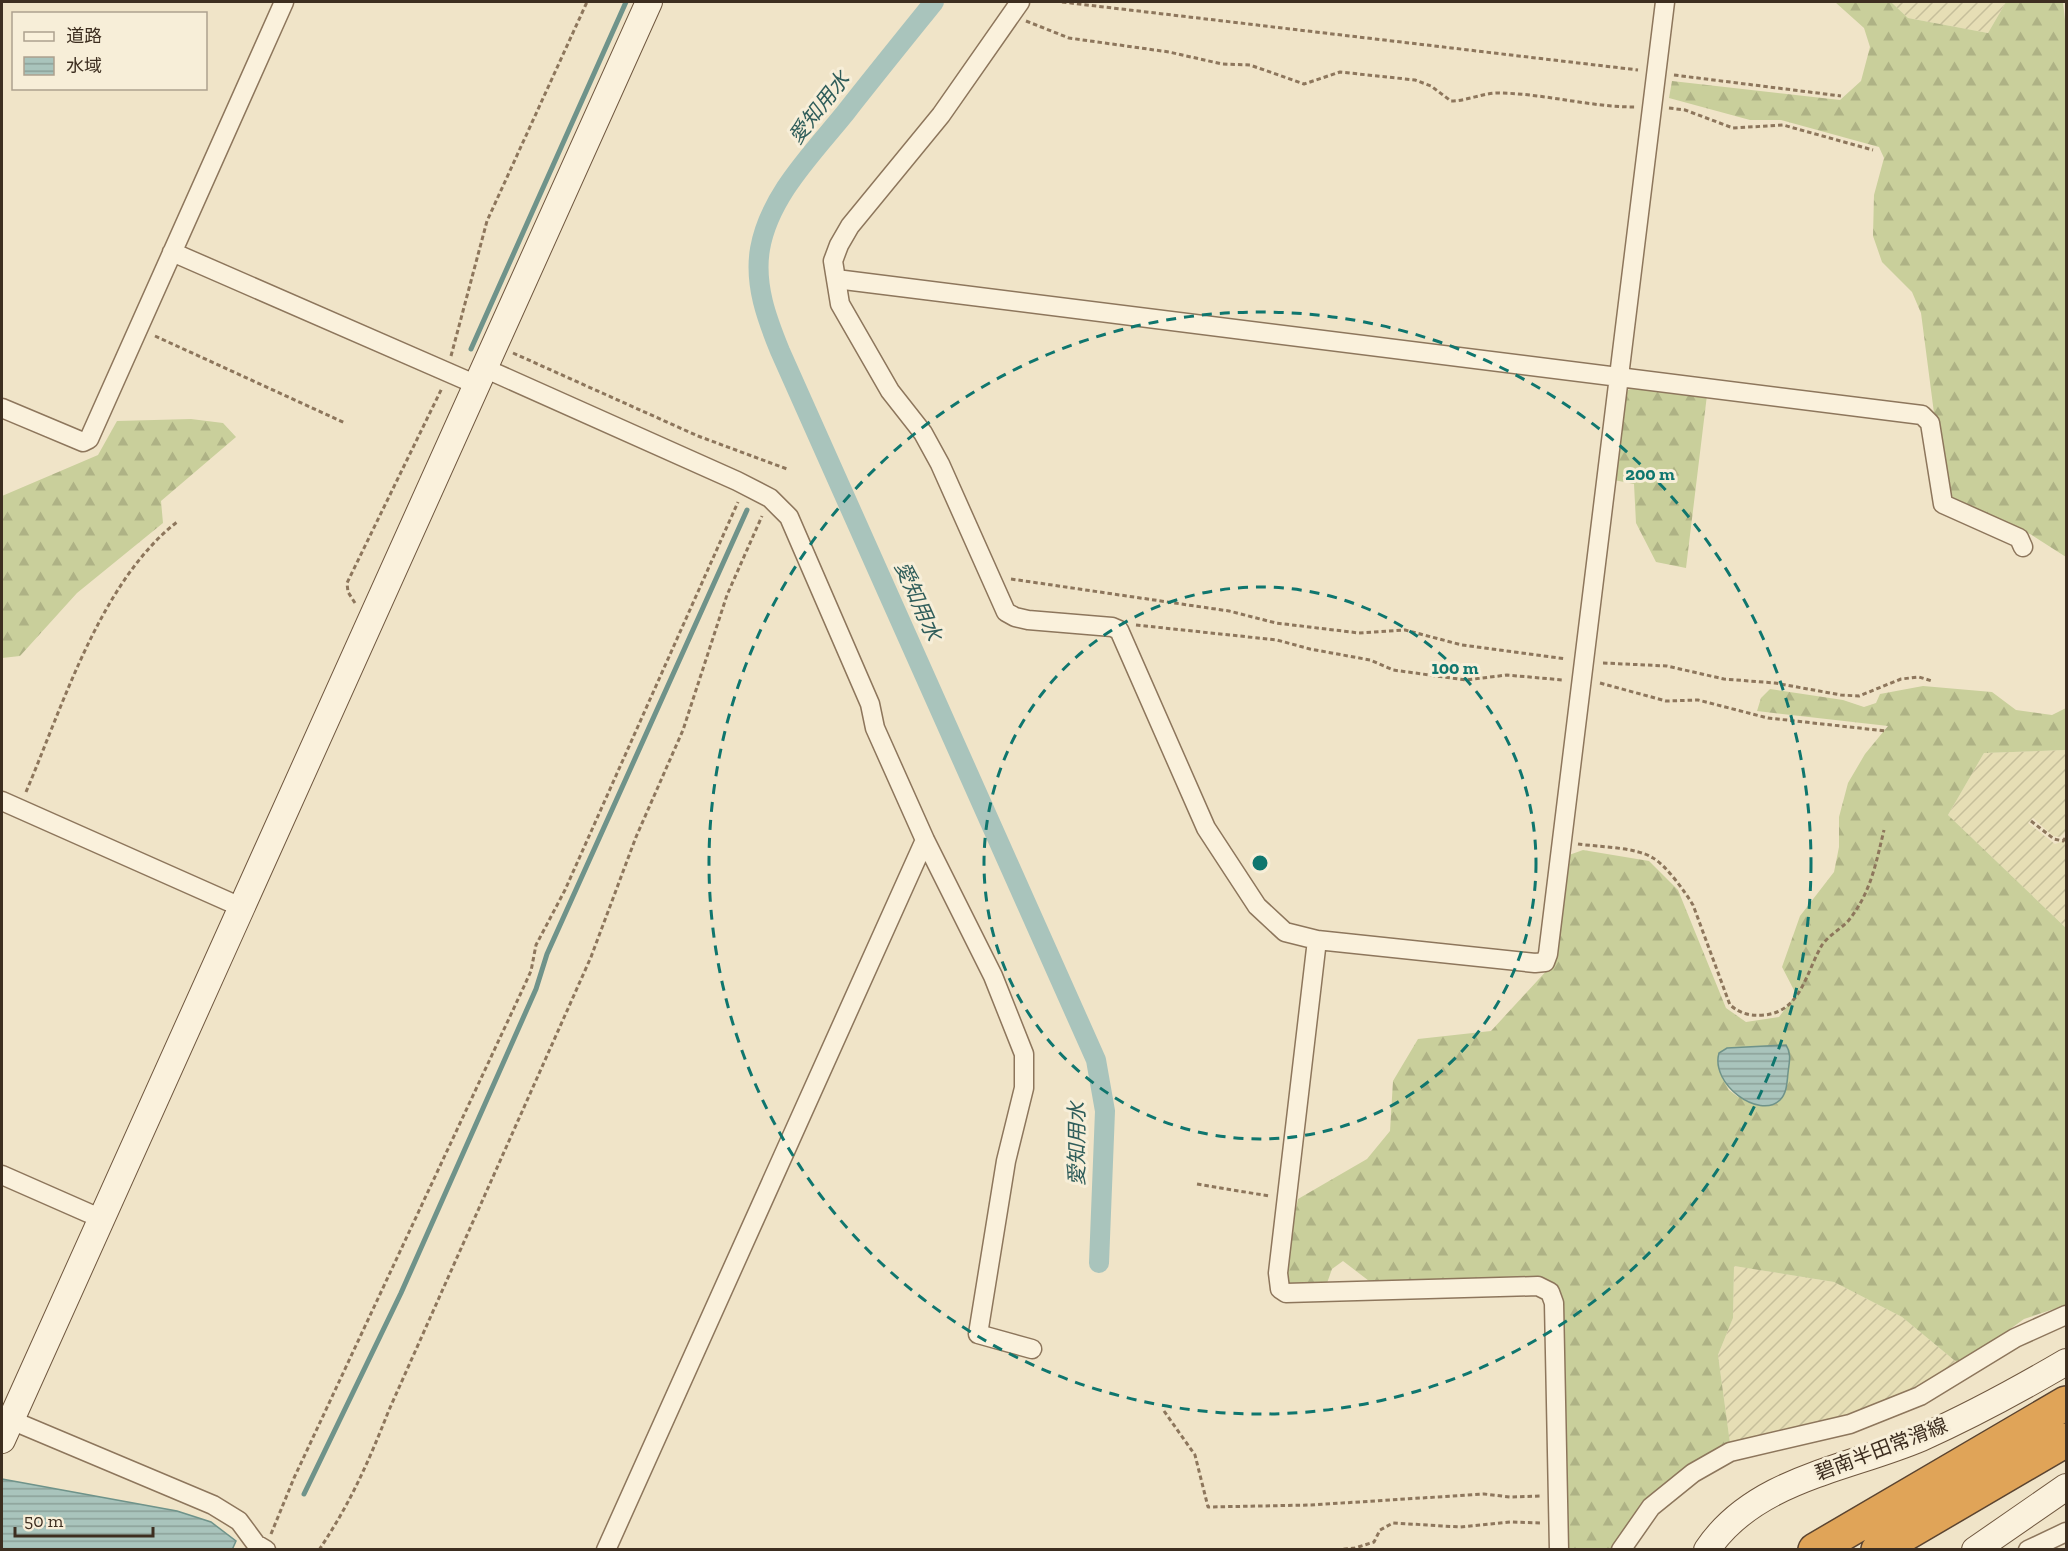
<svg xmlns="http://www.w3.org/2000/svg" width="2068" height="1551" font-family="'Zilla Slab','Noto Sans JP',serif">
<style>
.farmland{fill:url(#farmland-furrows)}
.forest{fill:url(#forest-firs);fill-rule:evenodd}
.water{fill:url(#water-rules);stroke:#6f938a;stroke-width:1.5}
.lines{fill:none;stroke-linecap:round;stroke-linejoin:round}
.stream{stroke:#6f938a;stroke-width:5}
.canal{stroke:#a9c4bc;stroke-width:20}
.street-casing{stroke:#8d765c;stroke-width:21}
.secondary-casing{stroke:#6f573f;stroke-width:28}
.highway-casing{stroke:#5b4430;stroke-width:36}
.path{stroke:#8d765c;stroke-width:3;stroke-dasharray:4.5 3;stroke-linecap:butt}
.street{stroke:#faf1dc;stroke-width:18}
.secondary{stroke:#faf1dc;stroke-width:26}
.highway{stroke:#e0a458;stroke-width:33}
.ring{fill:none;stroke:#0f766e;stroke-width:3;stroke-dasharray:10 8}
.labels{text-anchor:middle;stroke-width:6;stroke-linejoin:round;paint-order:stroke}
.street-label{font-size:20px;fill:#3d2e20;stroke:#f7eed8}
.water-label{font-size:21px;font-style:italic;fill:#2f5d5a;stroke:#f7eed8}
.centre{fill:#0f766e;stroke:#f7eed8;stroke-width:3}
.ring-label{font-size:18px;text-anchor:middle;font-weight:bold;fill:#0f766e;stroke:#f7eed8;stroke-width:6;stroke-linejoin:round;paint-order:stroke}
</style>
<defs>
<pattern id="farmland-furrows" width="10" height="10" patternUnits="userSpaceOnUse" patternTransform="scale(1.5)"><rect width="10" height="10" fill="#e6deb5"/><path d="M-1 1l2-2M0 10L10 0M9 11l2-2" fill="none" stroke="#c6bf9b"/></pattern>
<pattern id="forest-firs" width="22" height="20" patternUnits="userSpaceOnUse" patternTransform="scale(1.5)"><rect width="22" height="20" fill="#c9cf9b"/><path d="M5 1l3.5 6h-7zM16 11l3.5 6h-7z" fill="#aeb285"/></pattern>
<pattern id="water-rules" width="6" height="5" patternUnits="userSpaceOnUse" patternTransform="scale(1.5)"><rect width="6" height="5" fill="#a9c4bc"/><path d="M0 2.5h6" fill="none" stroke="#8ba098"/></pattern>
</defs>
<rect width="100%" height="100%" fill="#f0e4c8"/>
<path class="farmland" d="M1891 2H2006L1988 33 1908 18Z
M2066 750V831L2060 837 2053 836 2033 818 2028 823 2055 844 2066 840V928L1948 815 1984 753Z
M1734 1266 1834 1282 1902 1317 1960 1365 1908 1393 1827 1421 1730 1443 1718 1355 1733 1318Z"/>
<path class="forest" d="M1835 2H1891L1908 18 1988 33 2006 2H2063L2066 29V557L2030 534 1962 508 1944 490 1921 313 1912 292 1882 262 1873 236 1874 195 1884 158 1879 147 1781 120H1750L1669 98 1672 81 1840 100 1861 81 1870 47 1864 28Z
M1639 385 1707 395 1686 568 1656 562 1636 523 1634 484 1614 480 1622 404 1628 390Z
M191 419 223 423 236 437 161 501 163 523 77 593 20 656 2 658V496L98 455 117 421Z
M1923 686 1992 692 2016 710 2052 715 2066 708V750L1984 753 1948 815 2066 928V1305L2024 1319 1960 1365 1902 1317 1834 1282 1734 1266 1733 1318 1718 1355 1730 1443 1687 1466 1645 1501 1612 1549 1565 1550 1552 1288 1373 1284 1343 1261 1332 1269 1326 1286 1287 1287 1285 1261 1298 1199 1367 1159 1390 1131 1393 1081 1418 1039 1491 1031 1549 968 1569 855 1583 850 1649 861 1678 890 1726 1008 1746 1022 1779 1017 1796 994 1782 967 1800 916 1834 872 1839 847V817L1848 783 1865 754 1888 726 1757 711 1761 698 1770 689 1843 700 1864 707 1876 703 1880 694ZM1786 1045 1789 1050 1738 1097 1729 1090 1721 1075 1727 1048Z"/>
<path class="water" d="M1786 1045C1792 1054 1789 1063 1788 1073 1787 1082 1787 1093 1780 1100 1759 1120 1710 1084 1719 1053L1727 1048Z
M2 1479 177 1511 211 1522 236 1541 232 1550 2 1549Z"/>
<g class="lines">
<path class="stream" d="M471 349 626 2
M304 1494 401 1293 536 989 547 954 747 510"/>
<path class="canal" d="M934 2C905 38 875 75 846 112 813 153 769 196 760 249 754 285 767 319 780 351L1096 1060 1105 1111 1099 1263"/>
<defs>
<path id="street" d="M1020 2 941 115 850 226 839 245 833 261 840 304 890 391 923 433 940 464 1006 612 1015 617 1028 620 1112 627 1119 630 1206 828 1257 906 1285 932 1317 940 1535 963 1545 962 1548 954 1665 2
M172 252 477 385
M836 279 1922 415 1930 423 1943 504 2019 538 2023 547
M484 368 737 481 770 498 789 517 870 704 875 728 925 840 993 976 1024 1054V1088L1006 1161 978 1334 1032 1349
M2 408 83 442 89 439 284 2
M2 801 243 908
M1317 940 1278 1273 1280 1289 1286 1293 1538 1286 1550 1292 1554 1303 1559 1550
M2 1175 102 1219
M11 1420 213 1505 239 1521 256 1544 266 1550
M606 1550 925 840
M1621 1550 1651 1507 1693 1473 1730 1452 1850 1424 1920 1396 2015 1338 2066 1315
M2028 1550 2066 1532"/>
<path id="secondary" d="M2 1440 649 2
M1707 1550C1754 1479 1848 1469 1921 1438 1970 1416 2020 1389 2066 1362
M1975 1550 2066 1487"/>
<path id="highway" d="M1815 1550 2066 1403
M1878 1550 2066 1440"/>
</defs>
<use href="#street" class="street-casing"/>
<use href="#secondary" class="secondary-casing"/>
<use href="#highway" class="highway-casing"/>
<path class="path" d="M1062 2 1638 70
M1026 21 1069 38 1169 52 1222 64 1250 65 1304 84 1340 72 1415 80 1431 86 1451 101C1468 101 1484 92 1501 93 1546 94 1590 107 1635 107
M1674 75 1841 96
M1669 108 1685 110 1733 128 1783 125 1873 150
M155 336 345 423
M513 353 698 436 787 469
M451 356 487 221 587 2
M1011 579 1229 611 1276 623 1359 633 1405 630 1462 645 1566 659
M355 603 348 592 347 583 442 388
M1136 625 1277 640 1310 649 1370 660 1393 670 1466 680 1507 675 1563 680
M1603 663 1667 666 1724 679 1775 683 1841 695 1859 696 1901 679 1919 677 1932 681
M1600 683 1666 701 1698 700 1768 718 1886 731
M26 792C63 705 101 581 177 522
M2031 821 2054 839 2063 841 2066 837
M1578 844C1599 847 1636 847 1653 858 1667 866 1685 892 1693 905L1730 1005C1741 1014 1750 1016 1764 1015 1801 1012 1806 972 1822 945 1829 935 1841 929 1849 920 1871 892 1876 863 1884 830
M1197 1184 1269 1196
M1164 1411 1195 1455 1208 1507 1311 1505 1484 1494 1510 1497 1541 1496
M271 1534 294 1478 520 995 531 971 536 945 565 890 738 502
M319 1550C351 1502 368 1463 389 1410L591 957 636 837 683 730 727 595 762 516
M1336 1550 1355 1548 1374 1542 1380 1530 1393 1523 1460 1527 1510 1522 1542 1523"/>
<use href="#street" class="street"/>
<use href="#secondary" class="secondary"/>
<use href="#highway" class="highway"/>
</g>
<g class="ring">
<circle cx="1260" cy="863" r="276"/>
<circle cx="1260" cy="863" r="551"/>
</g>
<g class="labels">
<g class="street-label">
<text transform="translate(1881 1449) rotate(-21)" y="7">碧南半田常滑線</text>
</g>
<g class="water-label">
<text transform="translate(819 108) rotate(-52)" y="7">愛知用水</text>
<text transform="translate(918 601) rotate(66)" y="7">愛知用水</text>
<text transform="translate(1077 1144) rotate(-90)" y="7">愛知用水</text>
</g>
</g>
<circle cx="1260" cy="863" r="9" class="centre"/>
<g class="ring-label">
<text x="1650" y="480">200 m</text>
<text x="1455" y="674">100 m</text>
</g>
<rect width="2068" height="1551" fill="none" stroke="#3d2e20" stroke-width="6"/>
<rect x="12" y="12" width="195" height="78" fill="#f7eed8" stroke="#ada18e" stroke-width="1.5"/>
<rect x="24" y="32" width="30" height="9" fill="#faf1dc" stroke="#ada18e" stroke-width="1.5"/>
<text x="66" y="42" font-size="18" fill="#3d2e20">道路</text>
<rect x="24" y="57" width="30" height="18" fill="url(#water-rules)" stroke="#ada18e" stroke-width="1.5"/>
<text x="66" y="72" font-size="18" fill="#3d2e20">水域</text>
<path d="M15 1527v9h138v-9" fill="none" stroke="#3d2e20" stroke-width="3"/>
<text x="24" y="1527" font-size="18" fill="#3d2e20" stroke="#f7eed8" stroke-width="4.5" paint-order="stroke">50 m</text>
</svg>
